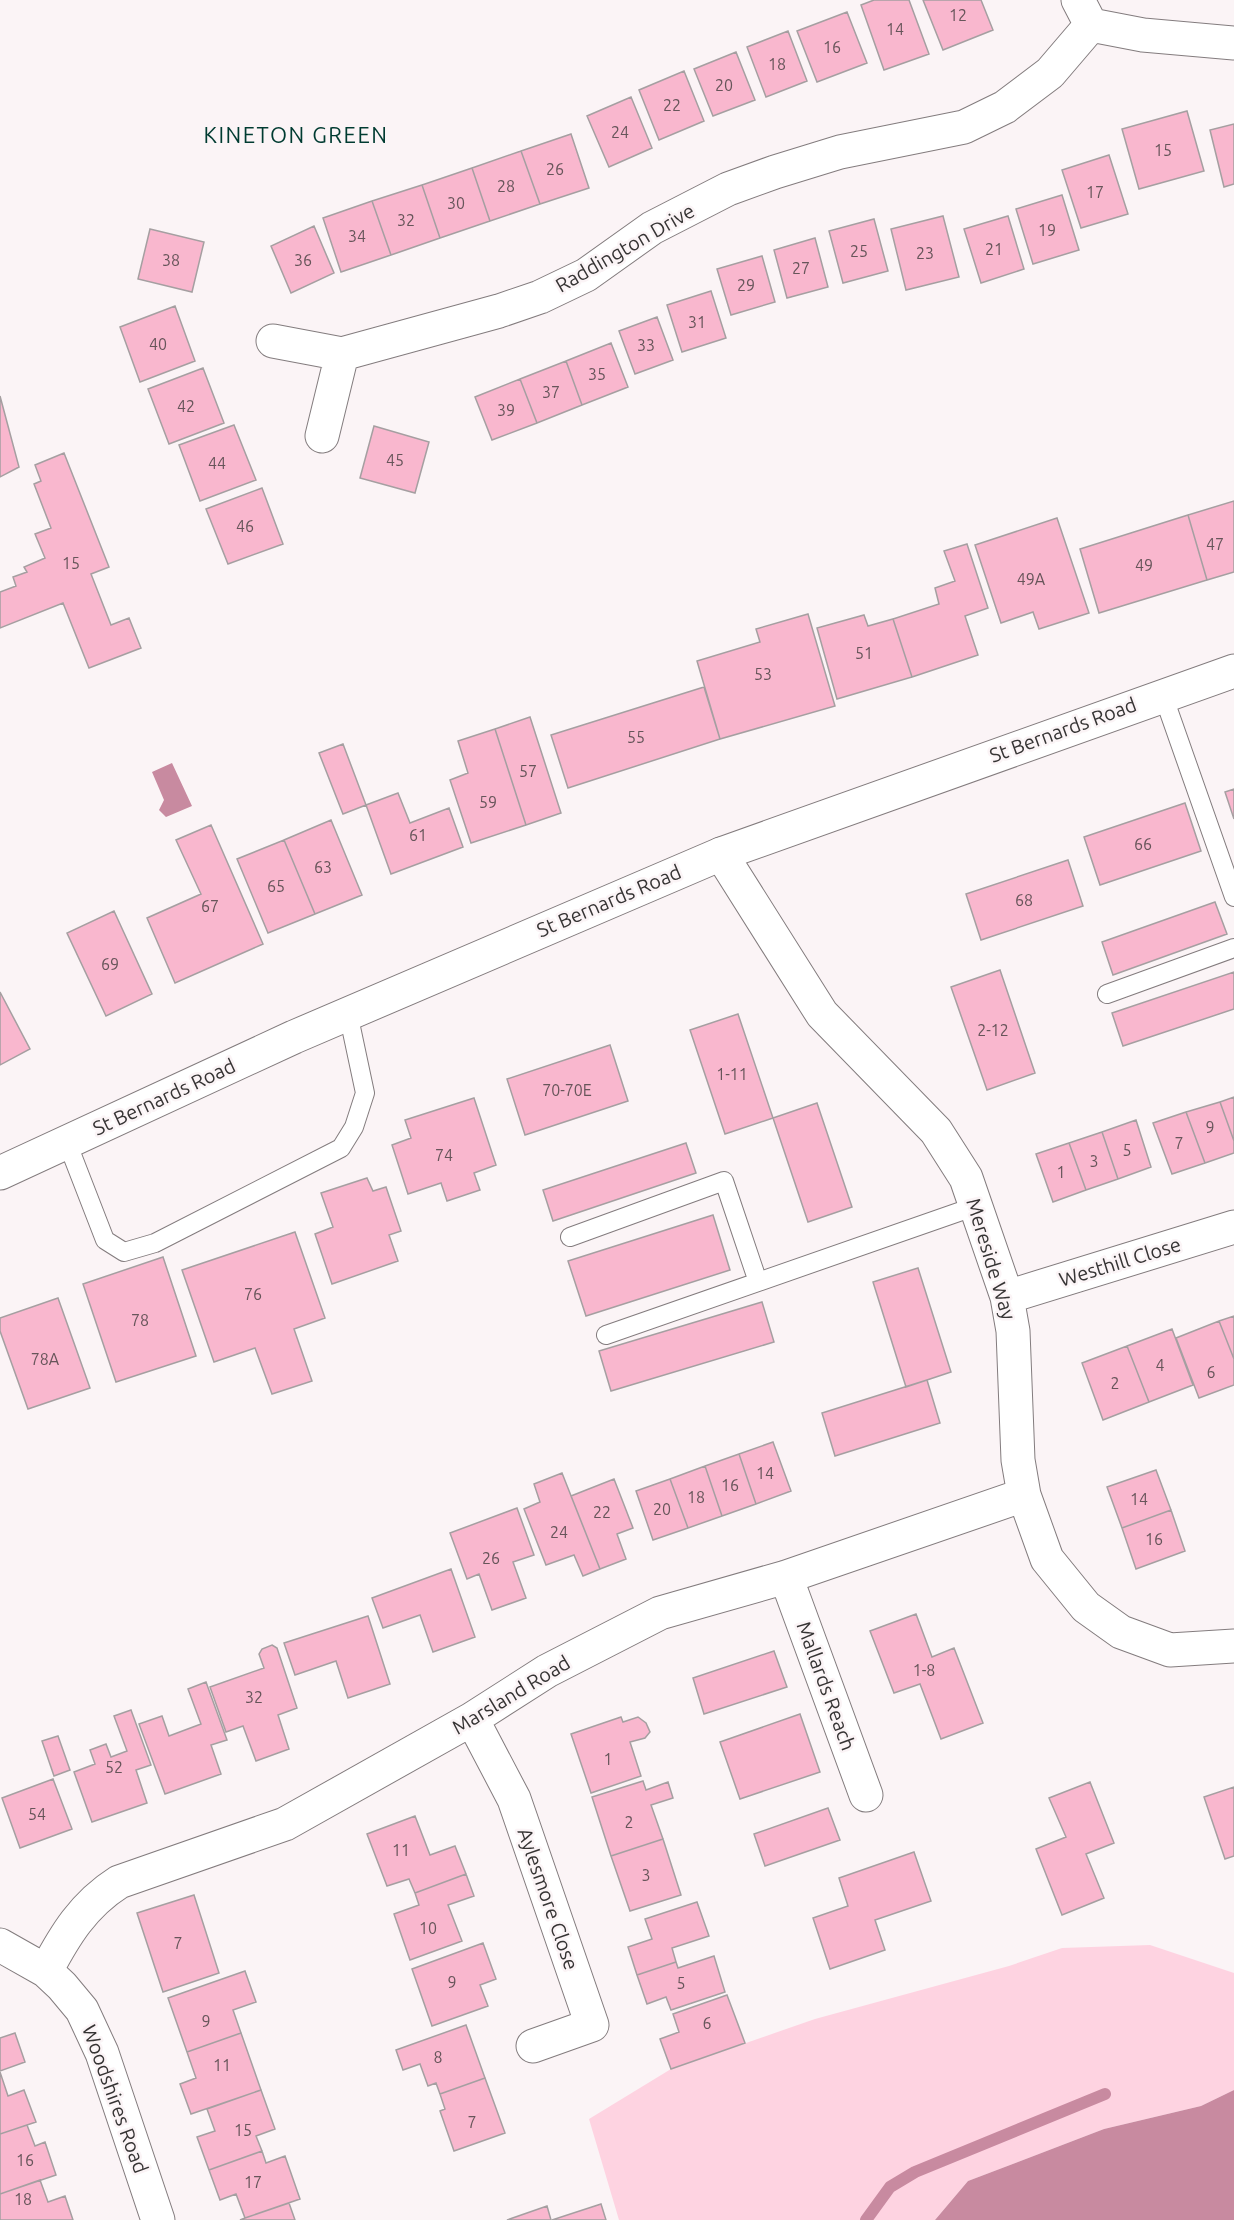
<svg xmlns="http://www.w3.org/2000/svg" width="1234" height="2220" font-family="Ubuntu,sans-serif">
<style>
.green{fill:#fed3e1}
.water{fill:#c88aa0}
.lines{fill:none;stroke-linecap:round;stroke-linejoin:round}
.stream{stroke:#c88aa0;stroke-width:12}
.building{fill:#f9b7ce;stroke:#a59fa1;stroke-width:1.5}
.service-casing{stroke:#837c7e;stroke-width:20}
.minor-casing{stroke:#837c7e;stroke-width:35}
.tertiary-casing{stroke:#837c7e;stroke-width:35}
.service{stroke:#fff;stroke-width:18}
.minor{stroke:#fff;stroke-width:33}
.tertiary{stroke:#fff;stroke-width:33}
.labels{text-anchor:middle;stroke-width:5;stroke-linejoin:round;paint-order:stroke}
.number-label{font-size:16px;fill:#67555a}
.street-label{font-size:20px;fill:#363434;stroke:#fbf4f6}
.quarter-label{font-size:22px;letter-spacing:1.5px;fill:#003b31;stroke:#fbf4f6}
</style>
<rect width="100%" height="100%" fill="#fbf4f6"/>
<path class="green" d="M1150 1945 1234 1973V2090L1201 2106 1104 2129 968 2181 935 2220H619L589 2119 671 2069 815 2019 1009 1966 1062 1948Z"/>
<path class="water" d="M172 763 192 806 166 817 159 810 164 800 152 772Z
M1234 2090V2220H935L968 2181 1104 2129 1201 2106Z"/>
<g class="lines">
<path class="stream" d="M866 2220 890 2187 915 2172 1105 2094"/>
</g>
<path class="building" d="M874 0H909L929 54 884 70 861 5Z
M923 0H981L993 30 943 50Z
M847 12 867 63 817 82 797 31Z
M788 31 807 81 766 97 747 47Z
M736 52 755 100 713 116 694 69Z
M684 71 704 121 659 140 639 90Z
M631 97 652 148 609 167 587 116Z
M1187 111 1204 171 1139 189 1122 129Z
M1234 124V184L1224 187 1210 130Z
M571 134 589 188 540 204 521 151Z
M521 151 540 204 490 221 472 168Z
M1109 155 1128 214 1081 228 1062 170Z
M472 168 490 221 440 238 422 185Z
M422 185 440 238 391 255 372 201Z
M1062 195 1079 250 1033 264 1016 209Z
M372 201 391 255 341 272 323 218Z
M943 216 959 277 906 290 891 229Z
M1008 216 1024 269 981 283 964 229Z
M874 219 888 271 843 283 829 231Z
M314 226 334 273 291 293 271 246Z
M150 229 204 242 192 292 138 279Z
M815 238 828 287 787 298 774 250Z
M762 256 775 302 731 315 717 269Z
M711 291 726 338 682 352 667 305Z
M175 306 195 361 140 382 120 327Z
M657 317 673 360 635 374 619 331Z
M611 343 628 387 582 405 566 361Z
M566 361 582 405 537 423 520 379Z
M203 368 224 423 169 444 148 389Z
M520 379 537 423 492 440 475 397Z
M0 396 19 467 0 477Z
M234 425 256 480 200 501 179 445Z
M374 426 429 442 415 493 360 478Z
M64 453 109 567 91 574 111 625 129 618 141 648 89 668 63 603 0 628V592L16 586 13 577 27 572 24 567 45 558 35 534 51 528 34 484 41 481 35 465Z
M262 488 283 544 228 564 206 509Z
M1234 501V572L1207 580 1188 515Z
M1188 515 1207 580 1099 613 1080 549Z
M1057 518 1089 613 1039 629 1033 612 1001 623 975 545Z
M967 544 988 608 965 616 978 655 912 677 893 619 939 604 935 588 955 581 944 551Z
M808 614 835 706 720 739 697 661 760 642 756 629Z
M864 615 868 626 893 619 912 677 837 699 817 628Z
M704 687 720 739 568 788 551 735Z
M530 717 561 813 526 825 495 729Z
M495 729 526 825 471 843 450 780 468 773 458 741Z
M343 744 366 805 343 814 319 753Z
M1234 789V819L1225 792Z
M398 793 410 823 449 808 463 847 391 874 366 805Z
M1185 803 1201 851 1100 885 1084 837Z
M331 820 362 895 315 914 284 840Z
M211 825 263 944 175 983 147 918 201 894 176 840Z
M284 840 315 914 268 933 237 859Z
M1068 860 1083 906 981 940 966 894Z
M1215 902 1227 934 1113 975 1102 942Z
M114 911 152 994 106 1016 67 933Z
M1000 970 1035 1073 987 1090 951 987Z
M1234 972V1009L1123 1046 1112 1013Z
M0 992 30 1049 0 1065Z
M738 1014 773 1118 725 1134 690 1030Z
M610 1045 628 1101 525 1135 507 1079Z
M1234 1097V1141L1220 1102Z
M474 1098 496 1165 474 1173 480 1190 447 1201 441 1183 408 1194 392 1145 411 1138 405 1120Z
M1220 1102 1234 1141V1153L1205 1163 1186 1112Z
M817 1103 852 1207 808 1222 773 1118Z
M1186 1112 1205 1163 1172 1174 1153 1123Z
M1136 1120 1151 1167 1118 1179 1102 1132Z
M1102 1132 1118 1179 1086 1190 1069 1143Z
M686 1143 696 1173 553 1221 543 1190Z
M1069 1143 1086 1190 1053 1202 1036 1154Z
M367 1178 373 1191 386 1187 401 1231 389 1235 398 1261 332 1284 315 1234 333 1227 321 1193Z
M713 1215 730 1270 586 1316 568 1261Z
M295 1232 325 1318 294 1329 312 1381 272 1394 255 1348 214 1362 182 1270Z
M163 1257 196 1356 116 1382 83 1284Z
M918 1268 951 1372 906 1387 873 1282Z
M58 1298 90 1388 28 1409 0 1331V1318Z
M762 1302 774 1342 611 1391 599 1351Z
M1234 1316V1359L1219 1321Z
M1219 1321 1234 1359V1385L1199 1398 1176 1338Z
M1172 1329 1193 1385 1149 1402 1127 1346Z
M1127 1346 1149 1402 1103 1420 1082 1363Z
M927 1380 940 1423 835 1456 822 1413Z
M773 1442 791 1491 756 1504 739 1454Z
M739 1454 756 1504 722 1516 705 1466Z
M705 1466 722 1516 688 1528 670 1479Z
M1156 1470 1171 1510 1122 1528 1107 1487Z
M562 1473 600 1569 583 1576 574 1555 546 1565 524 1509 540 1502 534 1484Z
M614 1479 633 1528 617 1534 626 1559 600 1569 571 1496Z
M670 1479 688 1528 653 1540 636 1491Z
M517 1508 534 1555 513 1562 526 1598 492 1610 479 1574 467 1579 450 1533Z
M1171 1510 1185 1551 1136 1569 1122 1528Z
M451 1569 475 1637 433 1652 420 1615 383 1628 372 1598Z
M916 1614 932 1657 954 1648 983 1723 941 1739 920 1684 894 1693 870 1631Z
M368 1616 390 1684 348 1698 336 1661 295 1675 284 1643Z
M272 1645 277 1648 297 1708 278 1715 289 1749 256 1761 243 1726 226 1732 210 1687 264 1668 259 1654 262 1649Z
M774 1651 787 1687 704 1714 693 1678Z
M206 1682 227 1740 211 1745 221 1774 165 1794 139 1724 162 1716 169 1736 201 1724 188 1689Z
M131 1710 151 1765 136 1770 147 1803 92 1822 74 1772 95 1764 90 1750 106 1744 111 1757 127 1751 114 1716Z
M800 1714 820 1772 740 1799 720 1742Z
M621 1717 623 1722 638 1717 646 1723 650 1732 645 1738 630 1742 641 1776 591 1793 571 1734Z
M58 1736 70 1770 54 1776 42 1741Z
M53 1779 72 1829 20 1848 2 1798Z
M643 1781 646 1790 668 1782 673 1798 651 1805 663 1839 611 1856 592 1797Z
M1090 1782 1114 1843 1086 1854 1104 1898 1062 1915 1036 1849 1066 1837 1049 1798Z
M1234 1787V1856L1225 1859 1204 1797Z
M828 1808 840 1840 765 1866 754 1834Z
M415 1816 430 1855 455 1846 466 1874 415 1893 409 1879 387 1886 367 1834Z
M663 1839 681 1895 630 1911 611 1856Z
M914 1852 931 1901 875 1920 885 1950 830 1969 813 1918 848 1906 839 1878Z
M466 1874 474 1896 448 1905 462 1941 410 1960 394 1914 419 1905 415 1893Z
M194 1895 219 1973 163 1992 137 1913Z
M697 1902 709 1936 672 1948 676 1962 637 1975 628 1947 652 1939 645 1919Z
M483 1943 496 1979 480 1985 488 2006 432 2026 412 1969Z
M714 1956 725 1992 671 2010 666 1997 647 2004 637 1975 676 1962 678 1968Z
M245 1971 256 2002 233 2010 241 2033 187 2052 168 1998Z
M727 1995 745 2043 671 2069 660 2039 679 2032 673 2014Z
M466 2025 485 2078 440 2094 436 2083 428 2086 420 2064 403 2070 396 2050Z
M15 2033 25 2062 0 2071V2038Z
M241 2033 261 2090 191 2114 180 2084 196 2078 187 2052Z
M0 2072 8 2096 24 2090 36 2122 0 2134Z
M485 2078 505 2133 454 2151 440 2111 445 2109 440 2094Z
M261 2090 275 2129 256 2136 262 2151 209 2170 197 2137 215 2131 207 2109Z
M27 2125 35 2146 45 2142 56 2175 0 2194V2134Z
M262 2151 266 2163 285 2156 300 2199 245 2218 236 2194 220 2200 209 2170Z
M40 2180 48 2202 65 2196 73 2220H0V2194Z
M289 2203 295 2220H240L245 2218Z
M601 2204 606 2220H552Z
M547 2206 551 2220H507Z"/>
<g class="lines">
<defs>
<path id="service" d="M1163 695 1234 897
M1107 994 1234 948
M67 1142 105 1240 124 1252 155 1243 341 1148 354 1127 365 1093 348 1013
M570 1237 724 1181 758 1282
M606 1335 976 1206"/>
<path id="minor" d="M1091 25 1143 35 1234 43
M273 341 342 354 322 436
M342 354 499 311 540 297 586 275 652 228 728 189 775 172 840 152 964 127 1005 107 1050 73 1091 25 1078 0
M721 854 822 1014 936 1131 966 1178 1007 1297 1013 1331 1018 1460 1024 1495 1047 1559 1086 1607 1121 1632 1170 1650 1234 1646
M1007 1297 1234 1227
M786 1577 866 1795
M472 1719 514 1799 592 2025 533 2046
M0 1945 46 1971 62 1986 82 2010 102 2053 158 2220
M46 1971C65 1935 83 1905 119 1882L285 1824 472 1719 547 1671 660 1613 786 1577 1024 1495"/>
<path id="tertiary" d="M0 1173 294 1037 721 854 1234 671"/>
</defs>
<use href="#service" class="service-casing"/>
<use href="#minor" class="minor-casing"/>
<use href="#tertiary" class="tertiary-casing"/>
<use href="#service" class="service"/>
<use href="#minor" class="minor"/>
<use href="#tertiary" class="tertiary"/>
</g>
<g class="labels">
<g class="number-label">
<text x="958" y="21">12</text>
<text x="895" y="35">14</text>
<text x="832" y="53">16</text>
<text x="777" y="70">18</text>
<text x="724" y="91">20</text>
<text x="672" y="111">22</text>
<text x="620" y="138">24</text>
<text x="1163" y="156">15</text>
<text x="555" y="175">26</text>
<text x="506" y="192">28</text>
<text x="1095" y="198">17</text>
<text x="456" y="209">30</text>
<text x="406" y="226">32</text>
<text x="1047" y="236">19</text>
<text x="357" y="242">34</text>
<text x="994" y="255">21</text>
<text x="859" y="257">25</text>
<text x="925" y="259">23</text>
<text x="171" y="266">38</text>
<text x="303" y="266">36</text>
<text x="801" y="274">27</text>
<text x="746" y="291">29</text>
<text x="697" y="328">31</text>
<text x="158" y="350">40</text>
<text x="646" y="351">33</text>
<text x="597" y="380">35</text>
<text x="551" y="398">37</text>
<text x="186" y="412">42</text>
<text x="506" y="416">39</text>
<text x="395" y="466">45</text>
<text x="217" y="469">44</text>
<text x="245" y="532">46</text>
<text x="1215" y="550">47</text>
<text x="71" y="569">15</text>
<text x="1144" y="571">49</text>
<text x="1031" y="585">49A</text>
<text x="864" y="659">51</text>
<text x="763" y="680">53</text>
<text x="636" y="743">55</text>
<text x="528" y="777">57</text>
<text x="488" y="808">59</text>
<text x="418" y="841">61</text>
<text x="1143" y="850">66</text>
<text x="323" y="873">63</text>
<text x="276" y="892">65</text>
<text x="1024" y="906">68</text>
<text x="210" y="912">67</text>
<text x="110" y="970">69</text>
<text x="993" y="1036">2-12</text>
<text x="732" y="1080">1-11</text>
<text x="567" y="1096">70-70E</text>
<text x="1210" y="1133">9</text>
<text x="1179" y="1149">7</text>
<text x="1127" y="1156">5</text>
<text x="444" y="1161">74</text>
<text x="1094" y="1167">3</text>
<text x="1061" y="1178">1</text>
<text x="253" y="1300">76</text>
<text x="140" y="1326">78</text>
<text x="45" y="1365">78A</text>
<text x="1160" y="1371">4</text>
<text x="1211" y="1378">6</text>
<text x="1115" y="1389">2</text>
<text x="765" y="1479">14</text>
<text x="730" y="1491">16</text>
<text x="696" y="1503">18</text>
<text x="1139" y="1505">14</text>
<text x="662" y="1515">20</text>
<text x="602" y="1518">22</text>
<text x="559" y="1538">24</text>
<text x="1154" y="1545">16</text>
<text x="491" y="1564">26</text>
<text x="924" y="1676">1-8</text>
<text x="254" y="1703">32</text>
<text x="608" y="1765">1</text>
<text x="114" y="1773">52</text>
<text x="37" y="1820">54</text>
<text x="629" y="1828">2</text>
<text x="401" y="1856">11</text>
<text x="646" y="1881">3</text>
<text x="428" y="1934">10</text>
<text x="178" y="1949">7</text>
<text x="452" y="1988">9</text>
<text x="681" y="1989">5</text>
<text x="206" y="2027">9</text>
<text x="707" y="2029">6</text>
<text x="438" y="2063">8</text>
<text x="222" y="2071">11</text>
<text x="472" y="2128">7</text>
<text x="243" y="2136">15</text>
<text x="25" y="2166">16</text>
<text x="253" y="2188">17</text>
<text x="23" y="2205">18</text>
</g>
<g class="street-label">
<text transform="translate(625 248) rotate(-30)" y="7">Raddington Drive</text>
<text transform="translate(1063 730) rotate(-20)" y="7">St Bernards Road</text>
<text transform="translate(609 901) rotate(-23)" y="7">St Bernards Road</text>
<text transform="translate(164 1097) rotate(-25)" y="7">St Bernards Road</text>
<text transform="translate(991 1259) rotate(73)" y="7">Mereside Way</text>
<text transform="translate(1120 1262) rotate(-17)" y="7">Westhill Close</text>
<text transform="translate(826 1686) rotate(70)" y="7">Mallards Reach</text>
<text transform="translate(511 1695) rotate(-31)" y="7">Marsland Road</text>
<text transform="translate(548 1899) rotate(71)" y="7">Aylesmore Close</text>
<text transform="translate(115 2099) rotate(70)" y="7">Woodshires Road</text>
</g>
<g class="quarter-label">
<text x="296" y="143">KINETON GREEN</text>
</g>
</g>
</svg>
